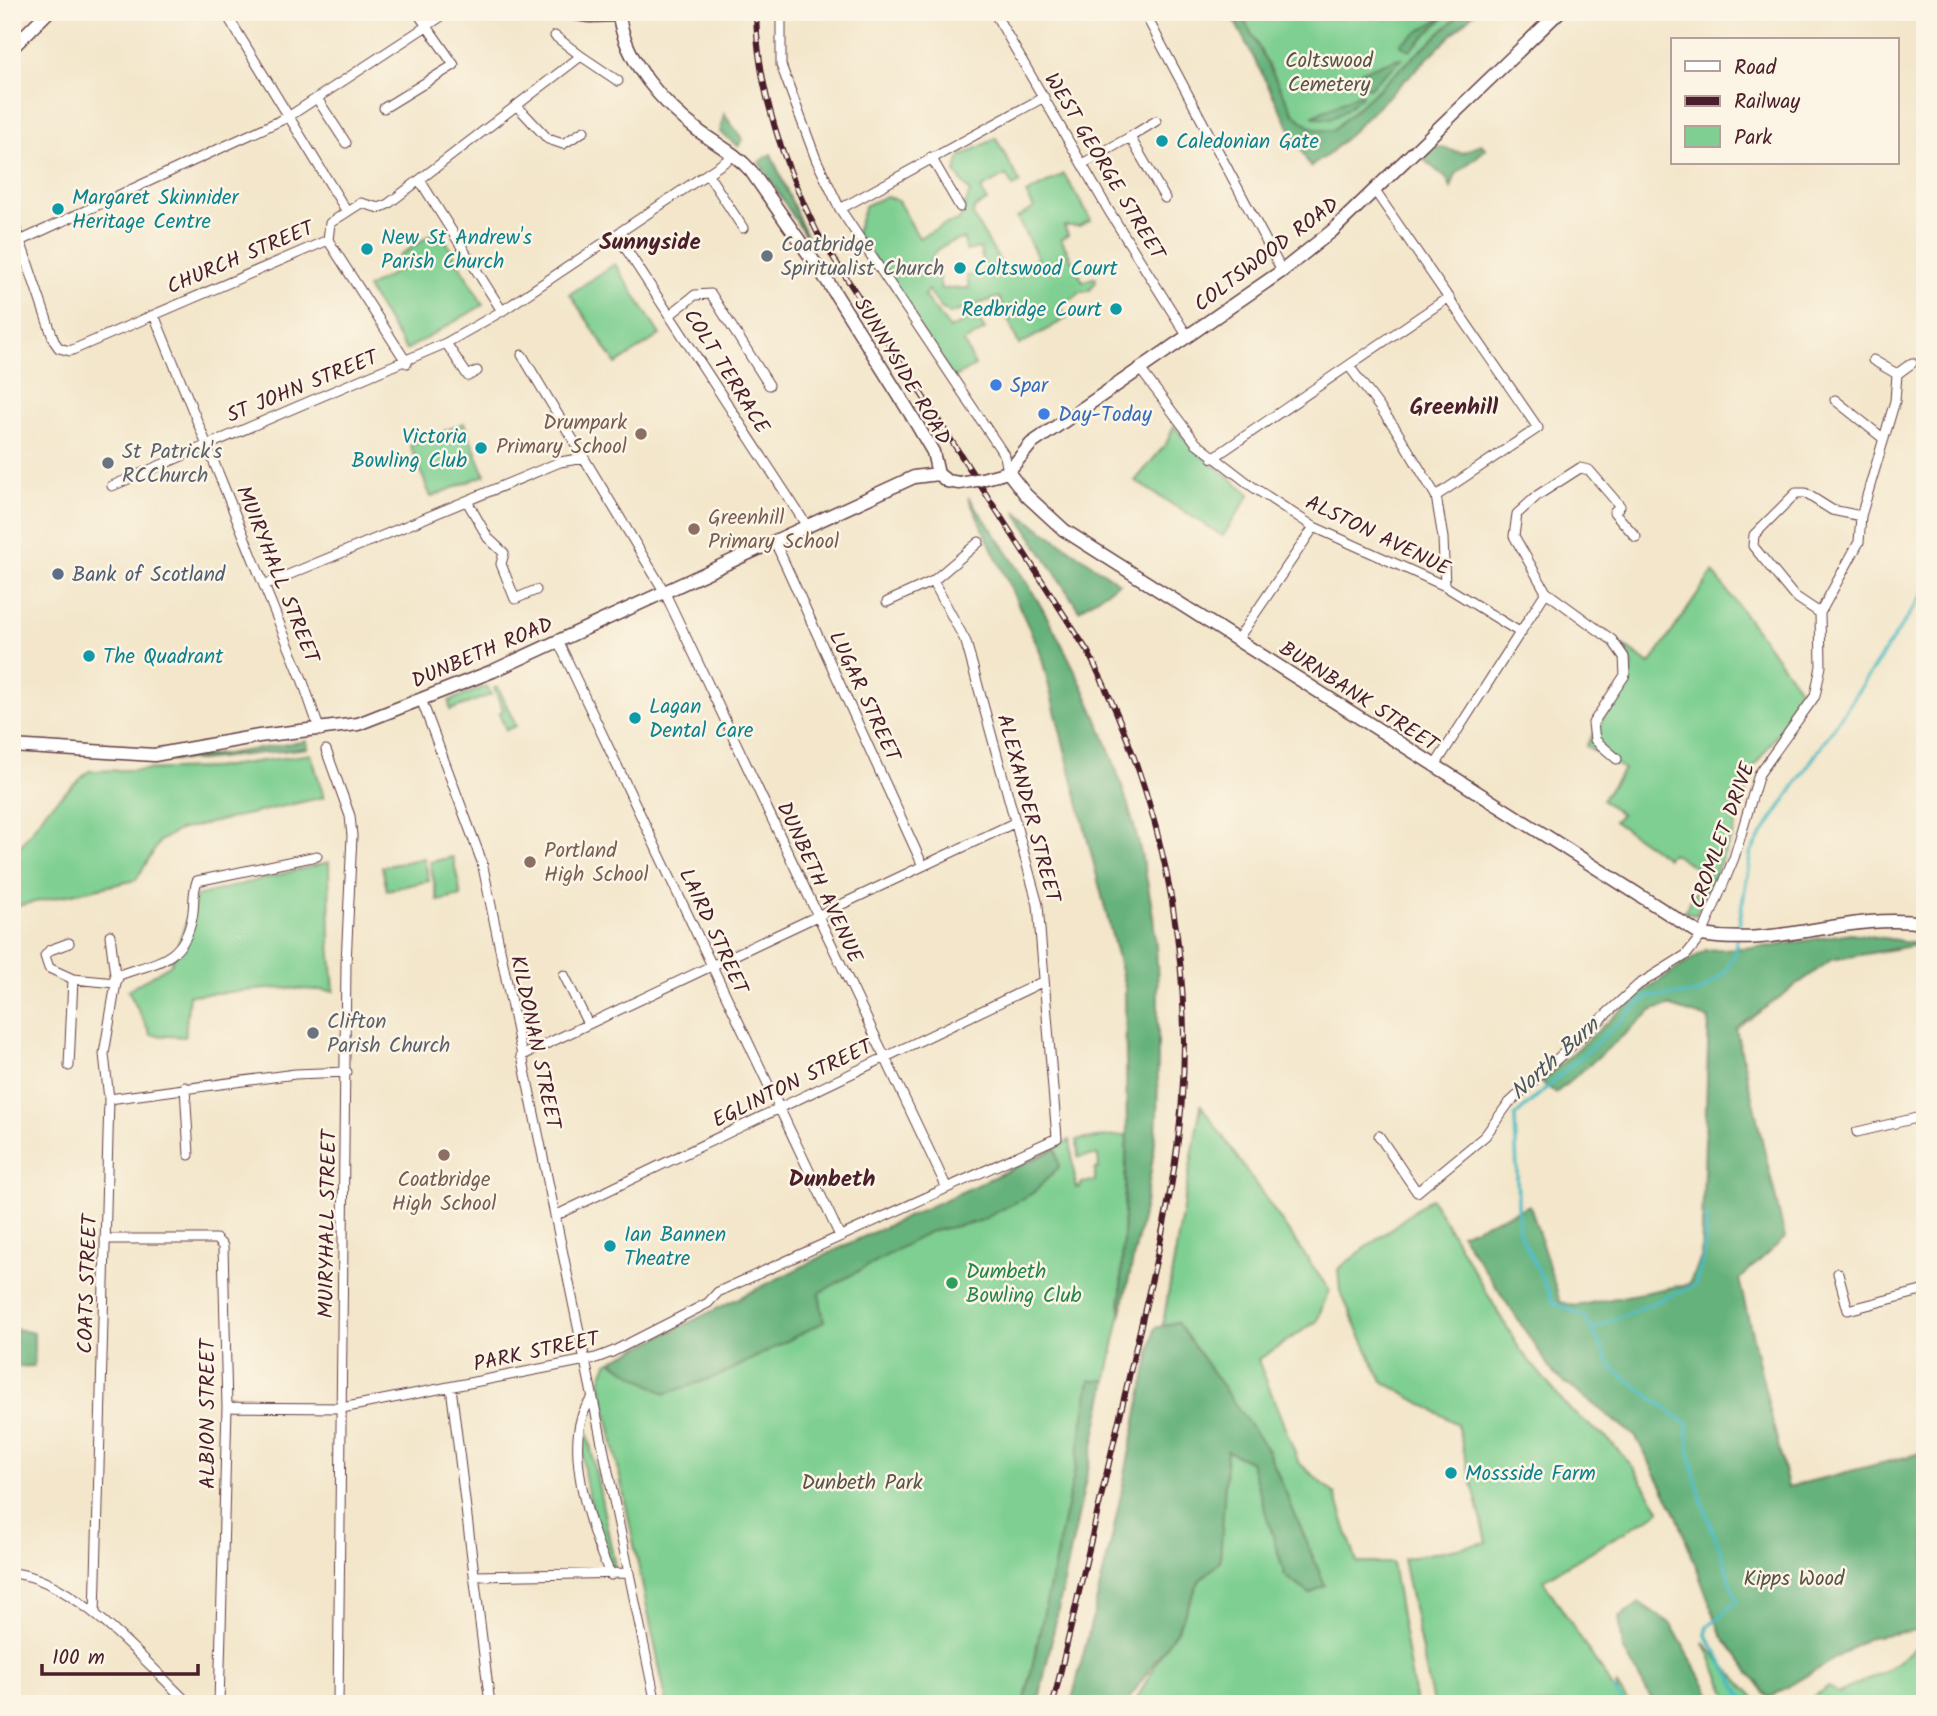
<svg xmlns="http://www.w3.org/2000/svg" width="1937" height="1716" font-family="Kalam,sans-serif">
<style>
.green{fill:#7ecf91;stroke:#64775e;stroke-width:2;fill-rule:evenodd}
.forest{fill:#66b27b;stroke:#586853;stroke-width:2}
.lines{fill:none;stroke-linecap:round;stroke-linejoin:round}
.stream{stroke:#4cbbc1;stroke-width:3.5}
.minor-casing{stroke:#633d43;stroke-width:11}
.secondary-casing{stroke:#633d43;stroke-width:15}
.minor{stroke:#fff;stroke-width:9}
.secondary{stroke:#fff;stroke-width:12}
.rail-casing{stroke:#4a1f2b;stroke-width:6}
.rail{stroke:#fcf5e5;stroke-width:3.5;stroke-dasharray:10;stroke-linecap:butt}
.secondary-bridge-casing{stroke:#633d43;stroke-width:15;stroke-linecap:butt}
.secondary-bridge{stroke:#fff;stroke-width:12}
.culture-dot{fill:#0f9aa8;stroke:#fcf5e5;stroke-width:2.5}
.worship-dot{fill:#6b7280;stroke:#fcf5e5;stroke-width:2.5}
.shop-dot{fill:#3f7fe0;stroke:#fcf5e5;stroke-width:2.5}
.education-dot{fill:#8d6e63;stroke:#fcf5e5;stroke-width:2.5}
.service-dot{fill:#5c6f8a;stroke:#fcf5e5;stroke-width:2.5}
.leisure-dot{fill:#2e9e5b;stroke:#fcf5e5;stroke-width:2.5}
.labels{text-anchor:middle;stroke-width:5;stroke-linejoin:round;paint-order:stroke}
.park-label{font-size:21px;fill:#5a544a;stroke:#fcf5e5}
.culture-label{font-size:21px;fill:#0d838f;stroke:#fcf5e5;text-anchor:start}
.street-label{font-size:21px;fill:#4a1f2b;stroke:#fcf5e5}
.worship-label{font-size:21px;fill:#5b616d;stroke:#fcf5e5;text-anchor:start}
.shop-label{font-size:21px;fill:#366cbe;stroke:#fcf5e5;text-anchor:start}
.education-label{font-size:21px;fill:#785e54;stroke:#fcf5e5;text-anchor:start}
.service-label{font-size:21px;fill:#4e5e75;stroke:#fcf5e5;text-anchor:start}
.leisure-label{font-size:21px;fill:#27864d;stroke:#fcf5e5;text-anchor:start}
.neighbourhood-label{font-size:23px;font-weight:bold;fill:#4a1f2b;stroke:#fcf5e5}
.water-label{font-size:23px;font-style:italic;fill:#4b5660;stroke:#fcf5e5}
</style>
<rect width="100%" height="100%" fill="#fcf5e5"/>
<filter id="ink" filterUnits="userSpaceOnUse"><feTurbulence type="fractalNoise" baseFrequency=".0143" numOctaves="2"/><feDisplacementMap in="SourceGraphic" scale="14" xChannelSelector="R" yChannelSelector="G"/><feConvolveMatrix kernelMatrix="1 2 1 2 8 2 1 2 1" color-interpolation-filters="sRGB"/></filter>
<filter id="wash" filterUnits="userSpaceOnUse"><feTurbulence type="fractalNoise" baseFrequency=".00686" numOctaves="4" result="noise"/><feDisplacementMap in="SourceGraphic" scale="28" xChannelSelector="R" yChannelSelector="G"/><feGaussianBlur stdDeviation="1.57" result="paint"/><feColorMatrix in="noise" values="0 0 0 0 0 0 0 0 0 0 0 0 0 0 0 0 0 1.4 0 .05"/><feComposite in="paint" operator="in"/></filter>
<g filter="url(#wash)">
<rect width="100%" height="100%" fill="#f3e6ca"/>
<path class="green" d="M1232 12H1473L1311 167Z
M996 138 1020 183 1013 187 1006 175 981 189 987 201 974 208 973 216 1008 275 1038 258 1017 218 1034 208 1026 194 1064 174 1091 220 1079 226H1064L1068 235 1061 239 1083 282 1095 277 1096 282 1089 291 1080 292 1074 298 1059 303 1067 318 1019 345 999 297 950 314 940 307 928 290 924 296 950 329 976 315 985 330 964 342 975 366 953 378 856 233 865 206 886 196 898 201 919 238 946 224 959 221 970 192 955 172 960 157ZM964 239 966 251 980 248 985 272 967 276 969 288 941 289 936 264 926 273C930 251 942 243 964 239Z
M439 229 483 305 406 350 367 288 404 267 399 256Z
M615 264 660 335 616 364 570 294Z
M464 423 485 475 431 497 410 445Z
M1174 426 1192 447 1250 494 1223 536 1135 481 1166 444Z
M1713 572 1800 689 1808 692 1753 768 1732 837 1696 915 1684 912 1706 873 1671 853 1667 858 1614 821 1621 814 1602 800 1624 769 1586 746 1630 674 1633 665 1624 646 1650 664Z
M487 686 491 695 450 710 449 701Z
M498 687 516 726 506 730 499 714 503 710 494 688Z
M311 754 324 797 179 830 160 841 136 880 12 907V858L47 809 89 771 213 768Z
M453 857 461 896 438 901 430 862Z
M424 858 429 881 387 890 382 867Z
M329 862 330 943 334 991 281 988 189 995 185 1037 151 1035 128 990 171 964 196 896Z
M1201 1105 1329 1290 1317 1321 1258 1360 1299 1463 1335 1494 1357 1563H1392L1416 1704H1134L1175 1629 1160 1341Z
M1127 1135 1120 1317 1038 1704H667L600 1380 607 1363 1070 1140 1076 1188 1081 1187V1183L1095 1181V1169L1099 1168 1098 1155 1078 1157 1077 1140Z
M1431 1198 1521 1351 1571 1411 1610 1441 1633 1467 1660 1511 1543 1580 1618 1696 1616 1684 1629 1704H1433L1403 1559 1487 1542 1457 1424 1382 1381 1340 1291 1338 1269Z
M585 1420 615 1567H613L609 1564C595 1519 575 1467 585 1420Z
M1925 1640V1704H1803L1828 1687 1839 1693 1887 1670Z
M1704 1643 1760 1704H1732Z"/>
<path class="forest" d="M1230 12H1240L1293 112C1304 125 1315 132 1333 130L1463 12H1475L1329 154 1310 167Z
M1450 12 1410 50 1402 46 1401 43Z
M1399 58 1402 59 1369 88 1363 86 1357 73Z
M1361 93 1362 96C1346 108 1333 126 1313 116Z
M724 114 743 140 738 146 720 132Z
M1481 144 1486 149 1456 174 1451 188 1447 179 1423 159 1437 147 1463 153Z
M771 154 808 240 759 162Z
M968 497C1057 613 1127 759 1151 903 1159 952 1158 1001 1158 1051 1157 1080 1159 1111 1155 1141 1148 1200 1133 1259 1120 1317L1127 1135 1125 987 1040 651Z
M1015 511 1119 583 1079 610Z
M307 741 308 748 199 760H147L226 754Z
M1850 933 1923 944 1831 960 1736 1029 1785 1238 1739 1279 1788 1487 1925 1452V1629L1871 1637 1769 1698 1721 1634 1676 1513 1636 1437 1554 1374 1461 1234 1530 1205 1560 1302 1575 1306 1689 1284 1701 1258 1709 1019 1668 1006 1653 1010 1556 1093 1541 1082 1639 994 1706 950 1775 946Z
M1056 1149 1059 1167 1033 1193 980 1221 929 1232 819 1293 824 1322 721 1375 665 1394 611 1361 850 1243Z
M1177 1322 1268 1451 1325 1585 1310 1594 1285 1576 1250 1461 1227 1451 1220 1562 1200 1580 1177 1630 1126 1703 1071 1704 1112 1538 1155 1328Z
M12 1328 34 1333V1366L12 1367Z
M1090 1380H1107L1038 1704H1024L1075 1469Z
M1640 1603 1671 1624 1716 1704H1654L1623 1649 1619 1617Z"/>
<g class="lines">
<path class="stream" d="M1592 1329 1695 1285 1703 1259 1707 1217
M1614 1690 1623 1704
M1747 1704 1706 1634 1708 1627 1737 1601C1729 1585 1728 1570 1722 1554 1705 1513 1689 1468 1687 1424L1614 1370 1584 1316 1554 1303 1519 1232 1515 1116 1647 997 1700 993 1724 973 1734 956 1751 851 1925 591"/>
</g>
</g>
<g filter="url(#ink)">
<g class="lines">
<defs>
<path id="minor" d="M225 12 347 212
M781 12V65L816 159 840 209 1005 456 1008 472
M994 12 1109 211 1188 337
M1144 12 1282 271
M555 36 581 56
M318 100 346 143
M517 106 548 139 563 144 584 131
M384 108 454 65 417 12
M1130 137 1156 121
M931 157 960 207
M1082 164 1130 137 1165 198
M709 176 743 228
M421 182 502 311
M1375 191 1538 428 1436 496
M840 209 1044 97
M12 217 54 341 59 348 70 351 328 240 330 223 361 203 379 208 388 204 581 56 618 81
M617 235 807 526
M22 240 288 117 445 14
M328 240 407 363
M671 314 695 295 711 294 769 385
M154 315 302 679 320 731
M446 343 468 376 477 371
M522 355 664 591 946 1186
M1349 366 1395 428 1436 496 1443 538 1445 586
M1140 369 1196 443 1253 487 1314 527 1445 586 1521 633
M1897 374 1912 363
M1835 400 1884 439
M1213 458 1449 297
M112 486 446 343 502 311 735 155
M468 503 488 538 504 553 501 564 515 599 536 590
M775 542 923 866
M933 581 979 542
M264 585 560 462 584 458
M1820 613 1793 595 1753 546 1754 535 1796 493H1805L1832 510 1861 516
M1237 640 1314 527
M558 641 840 1236
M421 699 482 862 656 1704
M326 750 350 816 352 836 346 963 338 1704
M1617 759 1595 740 1593 723 1625 675 1624 657 1612 640 1546 592 1514 536 1517 514 1538 495 1580 468 1589 470 1620 506 1614 512 1636 537
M1434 767 1546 592
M69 943 50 950 45 956 49 968 73 979 69 1066
M564 975 588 1024
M73 979 116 983 110 935
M521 1056 1016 822
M185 1087 189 1155
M109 1099 295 1074 347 1072
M1857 1132 1925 1116
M1379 1136 1417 1192 1485 1136 1508 1104 1638 985 1686 955 1702 935 1734 858 1759 774 1815 696 1821 666 1820 613 1859 542 1861 516 1895 401 1897 374 1873 360
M555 1216 1044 981
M106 1239H216L223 1246 227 1407 219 1704
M1838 1273 1848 1310 1925 1290
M451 1387 490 1704
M592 1399C559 1435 591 1535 611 1575
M227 1407 342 1408 596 1358 612 1352 708 1303 718 1292 1057 1138 1038 905 966 642 933 581 887 602
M12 1573C75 1578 144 1661 189 1704
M474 1576 629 1573
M95 1614 109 1099 104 1054 116 983 119 975C154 962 183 963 192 918 195 905 192 894 197 881L317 856"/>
<path id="secondary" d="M563 12 590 16 619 15C625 62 663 104 700 132 718 145 736 154 751 171L828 282 910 413 933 452 938 474 947 481 959 483
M12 48 48 12
M1008 472 1026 495 1064 530 1702 935C1781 948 1847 912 1925 923
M1008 472 1031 444 1282 271 1332 231 1559 12
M982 479 1008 472
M12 746 154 755 259 736 358 724 493 671 914 477 938 474"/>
</defs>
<use href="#minor" class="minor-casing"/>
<use href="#secondary" class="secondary-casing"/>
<use href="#minor" class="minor"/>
<use href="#secondary" class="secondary"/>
<defs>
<path id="rail" d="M756 12C757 90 784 165 818 234L1088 652C1170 810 1202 992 1174 1169 1163 1240 1144 1310 1128 1381 1103 1488 1078 1596 1053 1704"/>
</defs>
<use href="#rail" class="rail-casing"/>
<use href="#rail" class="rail"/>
<defs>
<path id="secondary-bridge" d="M959 483 982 479"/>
</defs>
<use href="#secondary-bridge" class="secondary-bridge-casing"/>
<use href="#secondary-bridge" class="secondary-bridge"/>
</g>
</g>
<g class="culture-dot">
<circle cx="1162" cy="141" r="7"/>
<circle cx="58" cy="209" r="7"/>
<circle cx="367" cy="249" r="7"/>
<circle cx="960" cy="268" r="7"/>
<circle cx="1116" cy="309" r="7"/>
<circle cx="481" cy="448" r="7"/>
<circle cx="89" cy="656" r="7"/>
<circle cx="635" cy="718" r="7"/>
<circle cx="610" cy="1246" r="7"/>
<circle cx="1451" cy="1473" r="7"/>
</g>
<g class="worship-dot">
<circle cx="767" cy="256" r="7"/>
<circle cx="108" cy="463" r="7"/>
<circle cx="313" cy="1033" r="7"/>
</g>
<g class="shop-dot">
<circle cx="996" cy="385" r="7"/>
<circle cx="1044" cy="414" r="7"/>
</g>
<g class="education-dot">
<circle cx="641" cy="434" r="7"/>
<circle cx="694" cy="529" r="7"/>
<circle cx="530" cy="862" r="7"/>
<circle cx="444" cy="1155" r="7"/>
</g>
<circle class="service-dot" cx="58" cy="574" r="7"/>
<circle class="leisure-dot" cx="952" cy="1283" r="7"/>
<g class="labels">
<g class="park-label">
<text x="1329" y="67">Coltswood<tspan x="1329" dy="24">Cemetery</tspan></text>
<text x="862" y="1489">Dunbeth Park</text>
<text x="1794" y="1585">Kipps Wood</text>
</g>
<g class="culture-label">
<text x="1176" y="148">Caledonian Gate</text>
<text x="72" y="204">Margaret Skinnider<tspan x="72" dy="24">Heritage Centre</tspan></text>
<text x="381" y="244">New St Andrew's<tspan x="381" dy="24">Parish Church</tspan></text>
<text x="974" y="275">Coltswood Court</text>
<text x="1102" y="316" text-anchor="end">Redbridge Court</text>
<text x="467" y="443" text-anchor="end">Victoria<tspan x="467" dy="24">Bowling Club</tspan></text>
<text x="103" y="663">The Quadrant</text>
<text x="649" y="713">Lagan<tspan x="649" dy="24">Dental Care</tspan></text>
<text x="624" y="1241">Ian Bannen<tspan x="624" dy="24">Theatre</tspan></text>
<text x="1465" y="1480">Mossside Farm</text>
</g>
<g class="street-label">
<text transform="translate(1105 166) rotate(59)" y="7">WEST GEORGE STREET</text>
<text transform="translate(1266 254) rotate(-37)" y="7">COLTSWOOD ROAD</text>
<text transform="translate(240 257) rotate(-23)" y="7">CHURCH STREET</text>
<text transform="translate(727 371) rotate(58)" y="7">COLT TERRACE</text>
<text transform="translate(903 371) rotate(59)" y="7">SUNNYSIDE ROAD</text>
<text transform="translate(302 386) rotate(-22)" y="7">ST JOHN STREET</text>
<text transform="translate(1378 535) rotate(26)" y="7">ALSTON AVENUE</text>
<text transform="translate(278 574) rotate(68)" y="7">MUIRYHALL STREET</text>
<text transform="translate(482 652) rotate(-23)" y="7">DUNBETH ROAD</text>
<text transform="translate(865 696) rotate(65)" y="7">LUGAR STREET</text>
<text transform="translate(1359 696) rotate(33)" y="7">BURNBANK STREET</text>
<text transform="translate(1029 808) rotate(75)" y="7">ALEXANDER STREET</text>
<text transform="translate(1722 835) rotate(-70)" y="7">CROMLET DRIVE</text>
<text transform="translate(820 882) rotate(65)" y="7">DUNBETH AVENUE</text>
<text transform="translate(714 931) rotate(65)" y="7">LAIRD STREET</text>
<text transform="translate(536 1042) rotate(78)" y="7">KILDONAN STREET</text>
<text transform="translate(792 1083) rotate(-26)" y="7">EGLINTON STREET</text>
<text transform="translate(327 1224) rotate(-89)" y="7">MUIRYHALL STREET</text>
<text transform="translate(87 1284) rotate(-88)" y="7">COATS STREET</text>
<text transform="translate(536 1351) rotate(-12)" y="7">PARK STREET</text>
<text transform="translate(207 1414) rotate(-90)" y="7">ALBION STREET</text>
</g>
<g class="worship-label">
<text x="781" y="251">Coatbridge<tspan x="781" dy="24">Spiritualist Church</tspan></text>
<text x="122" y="458">St Patrick's<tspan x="122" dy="24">RCChurch</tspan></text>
<text x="327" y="1028">Clifton<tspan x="327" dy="24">Parish Church</tspan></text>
</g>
<g class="shop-label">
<text x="1010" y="392">Spar</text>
<text x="1058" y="421">Day-Today</text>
</g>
<g class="education-label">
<text x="627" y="429" text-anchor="end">Drumpark<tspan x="627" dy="24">Primary School</tspan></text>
<text x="708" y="524">Greenhill<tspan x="708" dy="24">Primary School</tspan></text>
<text x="544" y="857">Portland<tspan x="544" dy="24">High School</tspan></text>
<text x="444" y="1186" text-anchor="middle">Coatbridge<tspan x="444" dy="24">High School</tspan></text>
</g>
<g class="service-label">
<text x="72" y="581">Bank of Scotland</text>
</g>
<g class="leisure-label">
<text x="966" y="1278">Dumbeth<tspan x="966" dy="24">Bowling Club</tspan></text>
</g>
<g class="neighbourhood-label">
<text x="650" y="249">Sunnyside</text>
<text x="1454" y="414">Greenhill</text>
<text x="832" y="1186">Dunbeth</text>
</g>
<g class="water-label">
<text transform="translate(1554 1058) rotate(-42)" y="8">North Burn</text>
</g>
</g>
<rect width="1937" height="1716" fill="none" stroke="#fcf5e5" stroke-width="42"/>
<rect x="1671" y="38" width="228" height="126" fill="#fcf5e5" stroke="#b59f9b" stroke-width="2"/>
<rect x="1685" y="61" width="35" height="10" fill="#ffffff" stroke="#b59f9b" stroke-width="2"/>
<text x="1734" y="74" font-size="21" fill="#4a1f2b">Road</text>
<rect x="1685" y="96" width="35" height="10" fill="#4a1f2b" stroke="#b59f9b" stroke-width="2"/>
<text x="1734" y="108" font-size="21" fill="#4a1f2b">Railway</text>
<rect x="1685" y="126" width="35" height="21" fill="#7ecf91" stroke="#b59f9b" stroke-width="2"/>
<text x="1734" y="144" font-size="21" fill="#4a1f2b">Park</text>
<path d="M42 1664v10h156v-10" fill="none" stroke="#4a1f2b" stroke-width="3.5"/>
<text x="52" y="1664" font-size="21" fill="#4a1f2b" stroke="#fcf5e5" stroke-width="5" paint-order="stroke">100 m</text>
</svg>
